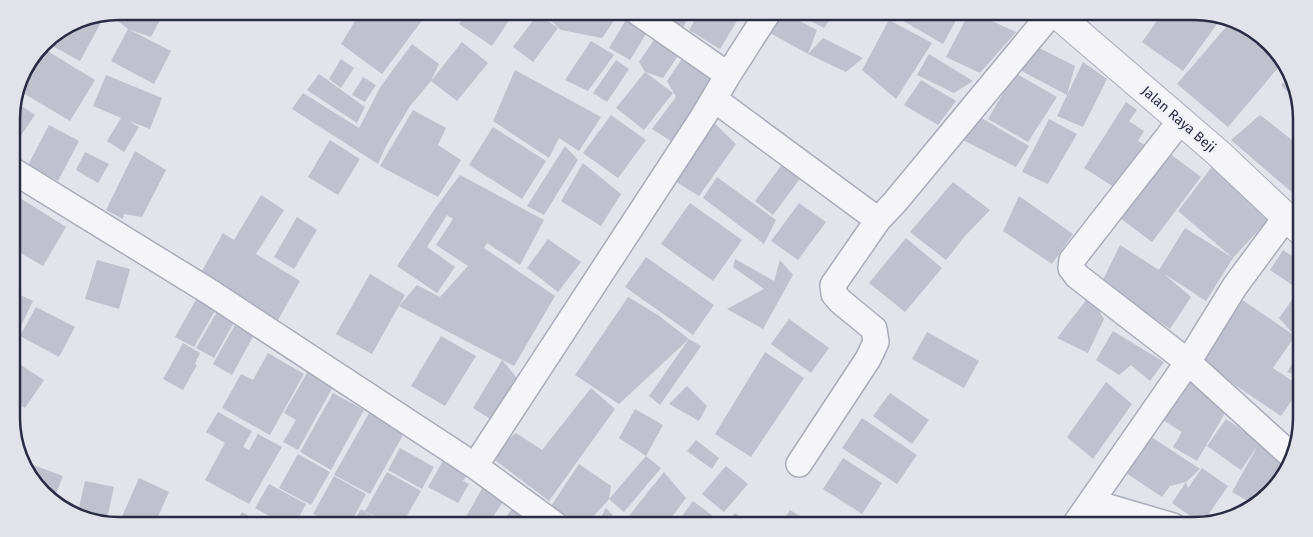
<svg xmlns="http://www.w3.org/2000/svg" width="1313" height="537" font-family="'Fira Sans',sans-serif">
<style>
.building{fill:#bfc1ce}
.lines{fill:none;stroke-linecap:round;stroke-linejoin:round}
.minor-casing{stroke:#aaacb9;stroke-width:28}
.tertiary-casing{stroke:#aaacb9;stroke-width:30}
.minor{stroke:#f5f5f9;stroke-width:25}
.tertiary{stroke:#f5f5f9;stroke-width:28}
.labels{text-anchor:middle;stroke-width:5;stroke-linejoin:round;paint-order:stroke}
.street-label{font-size:14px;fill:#292c43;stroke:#f1f2f8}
.rim{fill:none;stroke:#292c43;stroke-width:2.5}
</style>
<rect width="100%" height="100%" fill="#e2e3eb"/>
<path class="building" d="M119 11H165L151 37 128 29 171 51 154 84 111 61 128 29 110 15 111 13Z
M361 11H429L382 74 341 44Z
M468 11H506L512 16 492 46 459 24Z
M541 11H591L595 14 618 15 611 11H630L652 24 630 60 609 48 626 20 618 15 602 38 561 30Z
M656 11H692L681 31Z
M700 11H743L720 49 689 30Z
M792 11H836L824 28Z
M900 11H961L943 44 895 16Z
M970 11 1016 32 980 73 946 57Z
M1164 11H1194L1222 17 1183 71 1142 42Z
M784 13 817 30 808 54 823 38 863 58 846 72 808 54 770 33Z
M538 14 558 28 533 62 513 47Z
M96 16 103 19 80 61 45 42 48 38 78 19Z
M1233 19 1279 53 1283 62 1228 127 1177 84Z
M889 20 932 43 896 99 862 70Z
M659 32 683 48 663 78 645 72 639 62Z
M591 41 614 55 588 91 565 80Z
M462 42 488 63 457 101 431 81 410 106 386 146 378 164 292 109 303 93 359 128 381 86 412 44 439 64 431 81Z
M1035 46 1075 66 1067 95 1016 68Z
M41 47 95 80 70 121 18 90 23 71Z
M688 50 716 72 671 141 652 129 676 97 667 81Z
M929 54 973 81 954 93 917 75Z
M341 59 354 68 341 88 329 79Z
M616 60 629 69 607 102 593 93Z
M1083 62 1107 79 1083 127 1057 116Z
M515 70 601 117 579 151 559 138 549 158 493 121Z
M645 72 673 93 644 130 616 108Z
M1015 73 1057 97 1028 142 988 119Z
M319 74 365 107 357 123 307 90Z
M106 75 162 98 150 129 129 121 139 127 124 152 107 141 121 118 93 106Z
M1289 76 1301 105V106L1281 85Z
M363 77 376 85 365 102 352 95Z
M921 80 956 101 938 125 904 105Z
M14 101 35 115 15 144 12 142V112Z
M1126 102 1137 110 1129 121 1144 131 1138 141 1145 145 1117 189 1084 168Z
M413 110 446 128 438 145 461 160 438 197 380 166Z
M611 115 646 140 618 178 583 153Z
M1260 115 1301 147V200L1231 140Z
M980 117 1029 146 1016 167 963 140Z
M709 118 736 144 699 196 673 180Z
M1049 119 1077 134 1048 184 1022 172Z
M49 125 79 141 58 181 28 165Z
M493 127 546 161 522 199 469 165Z
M330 140 360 159 338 195 308 177Z
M565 146 578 160 544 215 527 206Z
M135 151 166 170 142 217 124 214 123 219 106 210Z
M85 152 109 164 98 183 76 170Z
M1169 153 1201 177 1152 242 1120 218Z
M583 163 621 194 601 226 561 201Z
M783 163 802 176 773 215 755 201Z
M1214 164 1268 220 1233 258 1178 211Z
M460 175 544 220 520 265 487 243 484 248 555 296 514 366 399 306 417 285 440 297 468 266 436 245 453 219 447 215 427 247 455 267 437 293 397 266 436 207Z
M717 177 776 220 764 244 703 198Z
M953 182 990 210 965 236 946 260 910 232Z
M12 193 66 227 43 266 12 248 19 240 12 236Z
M261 195 284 210 256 254 300 281 273 329 198 278 223 233 234 240Z
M1019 196 1073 234 1052 264 1003 231Z
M690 203 742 240 713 281 661 244Z
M799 203 826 222 798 260 771 241Z
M297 217 317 230 294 269 274 257Z
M1185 228 1233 258 1206 301 1163 273 1191 297 1170 329 1101 284 1120 245 1159 270Z
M906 238 942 268 905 312 869 283Z
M548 239 581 262 558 292 527 268Z
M1283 250 1301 262V291L1270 270Z
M646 257 714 305 693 335 625 287Z
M735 259 774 281 780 260 793 275 763 329 727 309 764 289 733 267Z
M97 260 130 269 119 309 85 299Z
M370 274 405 295 372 354 336 334Z
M12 291 33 301 13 342H12Z
M1296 294 1301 296V330L1295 336 1273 368 1301 387 1281 416 1199 361 1241 299 1295 336 1279 318Z
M1090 295 1104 319 1088 353 1057 338Z
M628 297 658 315 689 339 619 404 575 375Z
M197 298 216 309 194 347 175 337Z
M36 307 75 327 59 357 20 336Z
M218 310 236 319 214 358 196 348Z
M789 319 829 348 811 373 771 344Z
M236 323 255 333 232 375 213 364Z
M1113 331 1164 362 1150 381 1131 365 1119 375 1096 360Z
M927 332 979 361 964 388 912 359Z
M441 336 476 356 445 406 411 386Z
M689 339 701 346 660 405 649 396Z
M183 343 200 353 195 364 197 365 183 390 163 379Z
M1302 348V377L1287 372Z
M765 352 804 378 751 457 715 434Z
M268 353 304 374 270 435 222 408 241 374 253 380Z
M13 360 44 380 25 408 12 400Z
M502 360 517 378 492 420 473 408Z
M1194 370 1235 396 1197 461 1173 447 1182 432 1160 418Z
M308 371 334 385 298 450 283 442 296 420 284 413Z
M1106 382 1132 404 1093 459 1067 437Z
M687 386 707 406 699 421 669 404Z
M591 388 615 409 549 501 488 455 516 433 542 450Z
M333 393 364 410 331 470 300 452Z
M890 393 929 420 912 444 873 416Z
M373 406 392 416 387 425 403 435 370 494 334 475Z
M635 409 663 425 646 456 661 468 624 512 609 499 585 526H580L551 506 579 464 611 486 609 499 646 456 619 438Z
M218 412 252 431 243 447 249 450 258 434 282 447 249 504 205 480 225 443 206 432Z
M862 418 917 455 897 484 842 448Z
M1226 419 1260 442 1291 460 1259 504 1255 505 1232 492 1258 445 1241 470 1207 446Z
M1147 434 1200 469 1186 482 1170 486 1162 497 1123 471Z
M696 440 719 458 712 469 687 451Z
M400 448 434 467 422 489 388 470Z
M20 452 28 456 25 462Z
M448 452 469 471 463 481 469 484 458 503 428 487Z
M298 454 330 472 311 505 279 488Z
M843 458 882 483 862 514 823 489Z
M28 463 63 476 54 499 34 484 27 467Z
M726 466 748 484 724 512 702 494Z
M1202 468 1228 486 1202 524 1172 503 1186 482 1188 488Z
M387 472 421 491 401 526H392L365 511Z
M664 472 686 498 665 526H636L628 517Z
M334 476 366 494 349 526H334L313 514Z
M139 478 169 492 154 526H129L120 521Z
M85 481 114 487 106 523 77 517Z
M269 484 306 504 294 526H287L255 508Z
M484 485 504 500 487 526H481L466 517Z
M693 501 721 522 717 526H675Z
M513 507 539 526H500Z
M606 508 622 526H596Z
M1100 508 1127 526H1089Z
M361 509 390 526H351Z
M790 510 816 526H780Z
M242 512 267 526H234Z
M735 513 751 526H723Z"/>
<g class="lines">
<defs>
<path id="minor" d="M636 11 728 75
M714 99 878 220
M1181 120 1072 260 1071 268 1077 276 1188 362 1294 458
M12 170 210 292 475 466 557 526
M799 464 868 359 876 342 874 329 840 301 834 294 833 285 878 220 895 202 1053 11
M475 466 703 117 728 75 769 11
M1091 502 1173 526
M1074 526 1188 362 1235 286 1286 217"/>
<path id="tertiary" d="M1053 11 1217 152 1301 231"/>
</defs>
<use href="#minor" class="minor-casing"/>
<use href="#tertiary" class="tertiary-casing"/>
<use href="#minor" class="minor"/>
<use href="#tertiary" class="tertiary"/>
</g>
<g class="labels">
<g class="street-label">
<text transform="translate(1179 119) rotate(41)" y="5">Jalan Raya Beji</text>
</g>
</g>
<path d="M0 0H1313V537H0ZM119 20H1194A99 99 0 0 1 1293 119V418A99 99 0 0 1 1194 517H119A99 99 0 0 1 20 418V119A99 99 0 0 1 119 20Z" fill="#e1e2ea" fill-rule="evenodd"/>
<path class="rim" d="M119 20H1194A99 99 0 0 1 1293 119V418A99 99 0 0 1 1194 517H119A99 99 0 0 1 20 418V119A99 99 0 0 1 119 20Z"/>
</svg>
